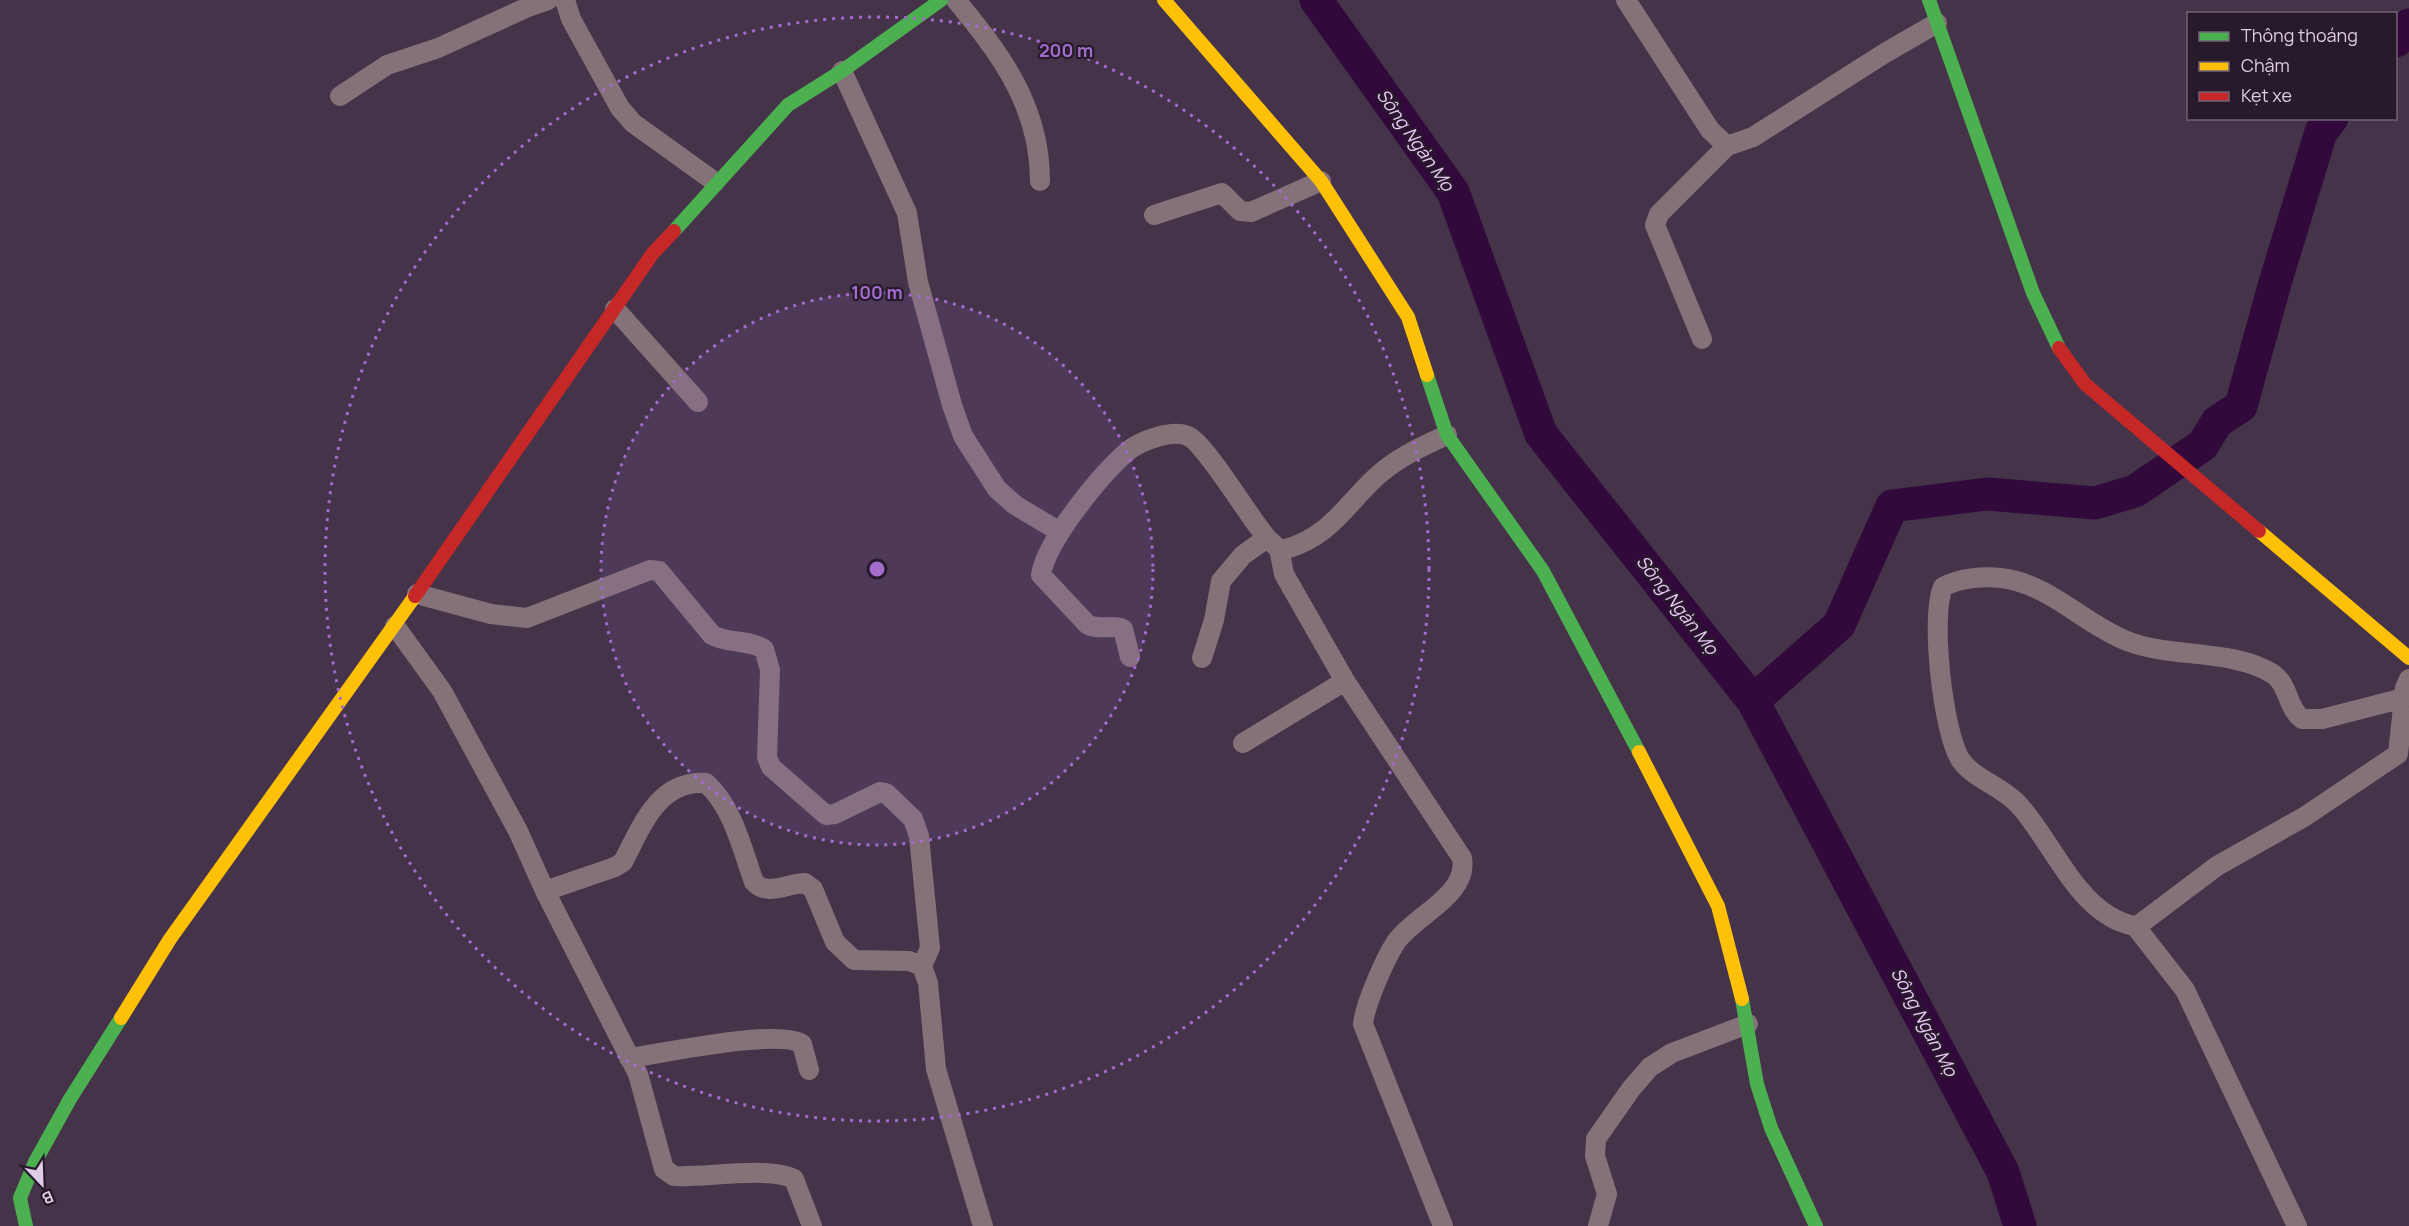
<svg xmlns="http://www.w3.org/2000/svg" width="2409" height="1226" font-family="Manrope,sans-serif">
<style>
.lines{fill:none;stroke-linecap:round;stroke-linejoin:round}
.river{stroke:#31093b;stroke-width:33}
.street{stroke:#857178;stroke-width:20}
.fast{stroke:#4caf50;stroke-width:14}
.slow{stroke:#ffc107;stroke-width:14}
.jam{stroke:#c62828;stroke-width:14}
.ring{fill:none;stroke:#a36cce;stroke-width:3;stroke-dasharray:3 6}
.labels{text-anchor:middle;stroke-width:4.5;stroke-linejoin:round;paint-order:stroke}
.water-label{font-size:18px;font-style:italic;fill:#edc7f9;stroke:#271a2b}
.centre{fill:#a36cce;stroke:#271a2b;stroke-width:3}
.ring-label{font-size:18px;text-anchor:middle;font-weight:bold;fill:#a36cce;stroke:#271a2b;stroke-width:4.5;stroke-linejoin:round;paint-order:stroke}
</style>
<rect width="100%" height="100%" fill="#443349"/>
<g class="lines">
<path class="river" d="M1316 0 1453 192 1541 434 1753 701 2003 1172 2020 1226
M2396 41 2409 25
M1753 701 1839 625 1892 506 1987 494 2095 503 2135 491 2203 445 2217 422 2241 406 2275 283 2321 132 2332 118"/>
<path class="street" d="M565 0 571 19 620 108 633 123 715 182
M956 0C1001 55 1040 106 1040 181
M1626 0 1710 130 1727 146 1753 137 1885 53 1937 23
M842 71 907 213 918 282 952 405 963 436 997 489 1015 505 1060 532
M340 96 387 65 438 48 528 7 548 0
M1154 215 1222 193 1240 211 1251 212 1321 181
M615 309 698 402
M1702 339 1655 225 1659 214 1727 146
M1279 549 1284 574 1345 681 1462 858C1469 895 1415 915 1396 942 1385 959 1365 1004 1363 1024L1443 1226
M417 594 491 614 527 618 650 570 659 571 712 635C728 644 747 639 764 649L770 670 767 757 771 767 826 815 835 814 880 792 886 793 913 819 919 836 930 948 922 966
M395 626 442 691 518 831 545 891 638 1074 664 1169 674 1176C703 1178 771 1166 794 1179L812 1226
M1130 657 1123 629C1112 624 1098 631 1087 624L1041 575C1046 541 1101 474 1128 451 1140 441 1172 429 1188 436 1206 444 1250 519 1267 538L1279 549H1286C1330 536 1344 507 1375 478 1396 458 1421 447 1447 435
M1202 658 1214 620 1221 581 1243 555 1267 538
M1243 743 1345 681
M545 891 615 867 623 862C642 826 658 780 706 783 733 807 742 849 754 882 767 897 788 883 805 883L813 889 835 942 854 960 909 961 922 966 928 983 936 1069 983 1226
M2136 927C2128 924 2118 922 2111 917 2071 895 2048 836 2018 804 2002 786 1973 779 1960 759 1943 731 1930 617 1943 587 1959 578 1983 576 2001 578 2048 583 2084 624 2127 641 2170 658 2234 649 2273 674 2289 685 2287 708 2302 719H2322L2404 698
M629 1058C661 1054 779 1028 802 1044L809 1070
M1598 1226 1607 1194 1595 1156 1596 1139 1631 1089 1650 1067 1672 1053 1748 1024
M2297 1226 2185 990 2136 927 2217 866 2304 817 2398 754 2405 688 2409 679"/>
<path class="fast" d="M1929 0 2033 293 2059 348
M674 231 788 105 842 71 941 0
M1427 375 1447 435 1543 571 1639 752
M1742 999 1757 1084 1771 1128 1816 1226
M26 1226 20 1198 35 1162 70 1099 121 1018"/>
<path class="slow" d="M1164 0 1321 181 1408 317 1427 375
M2259 531 2409 658
M1639 752 1718 906 1742 999
M121 1018 170 939 415 596"/>
<path class="jam" d="M2059 348 2085 384 2259 531
M415 596 653 253 674 231"/>
</g>
<circle cx="877" cy="569" r="276" fill="#a36cce" fill-opacity=".12"/>
<g class="ring">
<circle cx="877" cy="569" r="276"/>
<circle cx="877" cy="569" r="552"/>
</g>
<g class="labels">
<g class="water-label">
<text transform="translate(1415 140) rotate(55)" y="6">Sông Ngàn Mọ</text>
<text transform="translate(1677 605) rotate(52)" y="6">Sông Ngàn Mọ</text>
<text transform="translate(1924 1022) rotate(62)" y="6">Sông Ngàn Mọ</text>
</g>
</g>
<circle cx="877" cy="569" r="9" class="centre"/>
<g class="ring-label">
<text x="1066" y="57">200 m</text>
<text x="877" y="299">100 m</text>
</g>
<rect x="2187" y="12" width="210" height="108" fill="#271a2b" stroke="#706275" stroke-width="1.5"/>
<rect x="2199" y="32" width="30" height="9" fill="#4caf50" stroke="#706275" stroke-width="1.5"/>
<text x="2241" y="42" font-size="18" fill="#decde4">Thông thoáng</text>
<rect x="2199" y="62" width="30" height="9" fill="#ffc107" stroke="#706275" stroke-width="1.5"/>
<text x="2241" y="72" font-size="18" fill="#decde4">Chậm</text>
<rect x="2199" y="92" width="30" height="9" fill="#c62828" stroke="#706275" stroke-width="1.5"/>
<text x="2241" y="102" font-size="18" fill="#decde4">Kẹt xe</text>
<g transform="translate(42 1184) rotate(157)" stroke="#271a2b" stroke-width="4.5" paint-order="stroke">
<path d="M0-4.5L10 22L0 15L-10 22Z" fill="#decde4"/>
<text y="-9" font-size="16" font-weight="bold" text-anchor="middle" fill="#decde4">B</text>
</g>
</svg>
